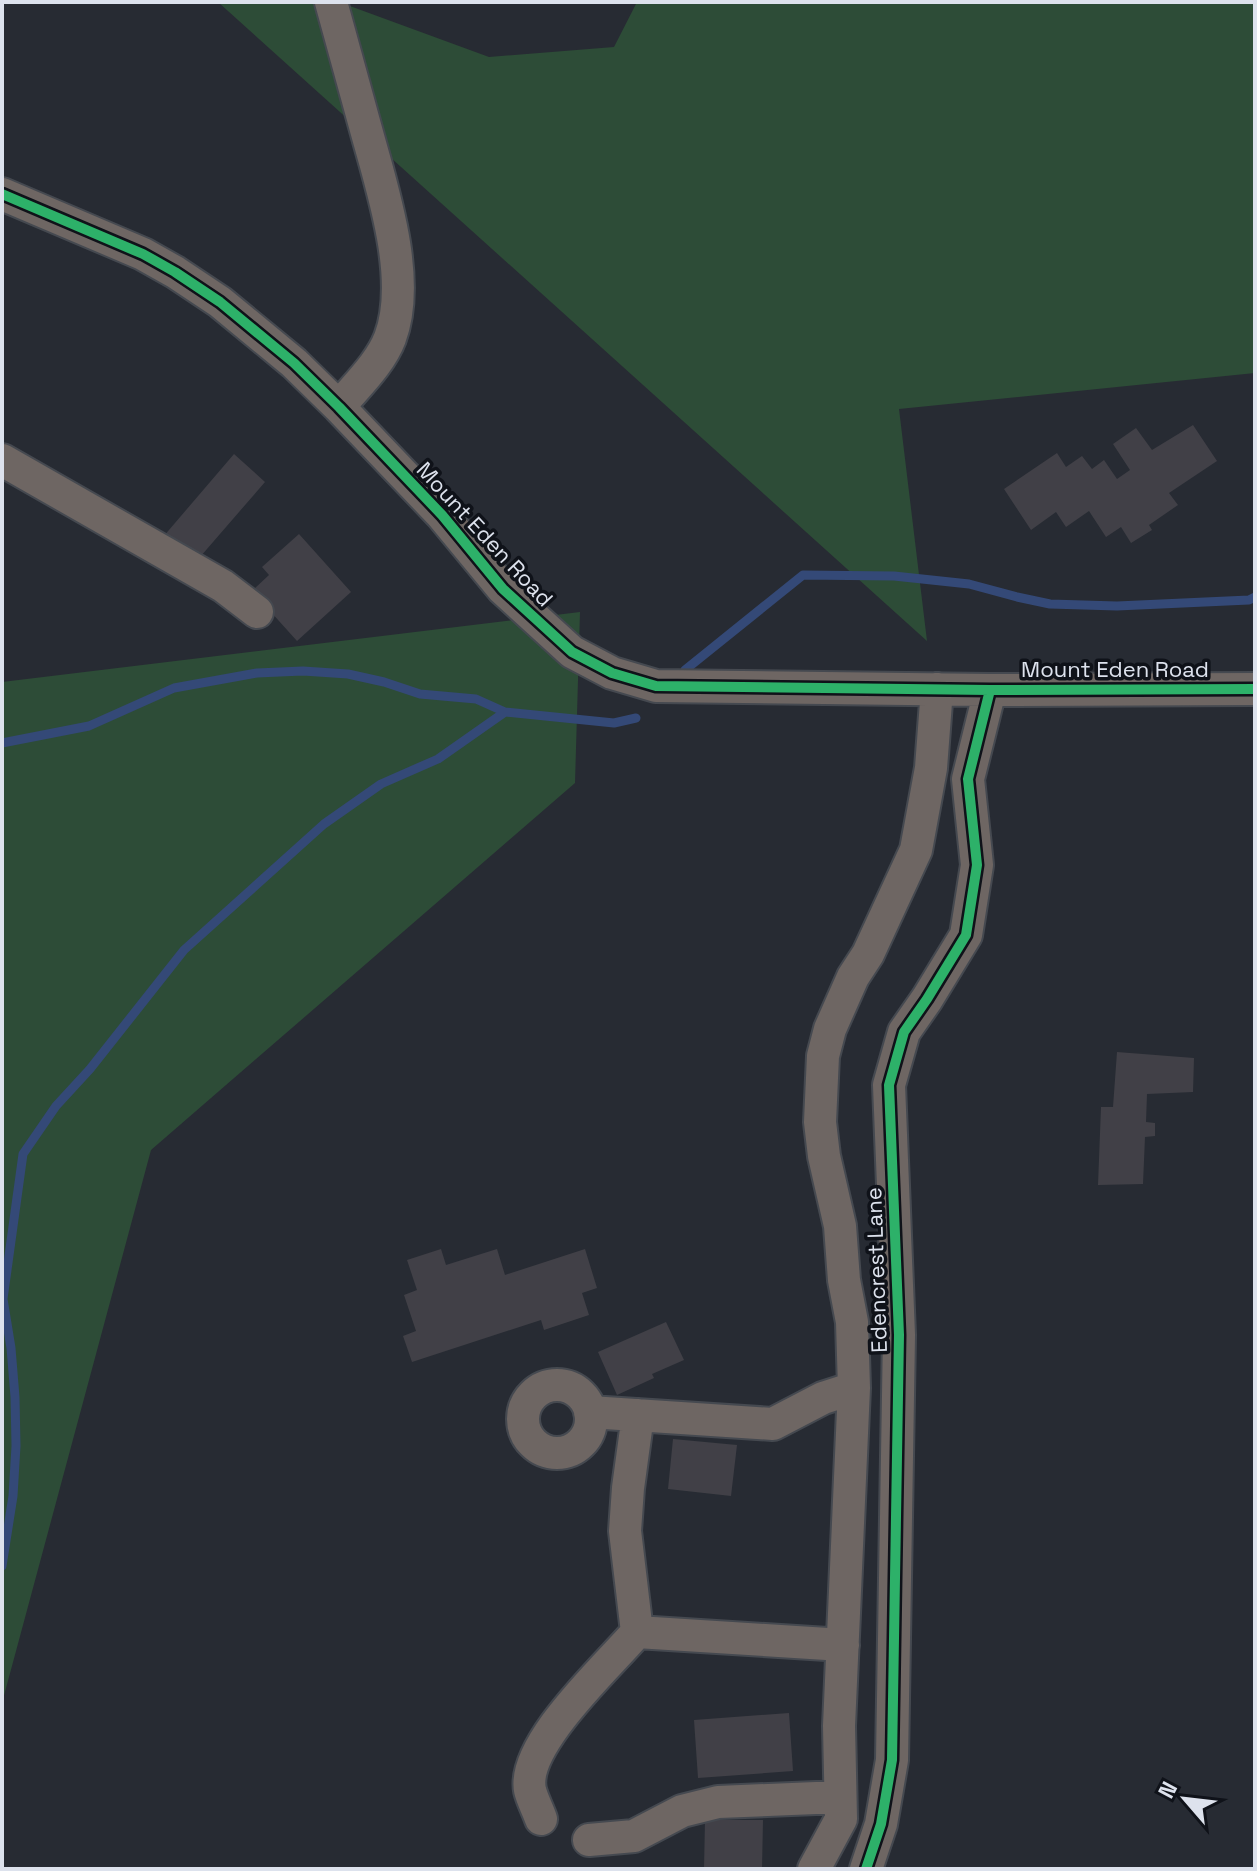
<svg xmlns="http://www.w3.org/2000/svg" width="1257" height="1871" font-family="'Space Grotesk',sans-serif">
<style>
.green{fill:#2d4c37}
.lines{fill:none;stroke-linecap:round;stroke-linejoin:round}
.stream{stroke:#344977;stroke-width:9}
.building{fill:#414047}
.minor-casing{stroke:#454950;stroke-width:36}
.minor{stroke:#6e6663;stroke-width:32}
.cycleway-casing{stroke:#0f1219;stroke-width:15}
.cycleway{stroke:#2db169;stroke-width:10}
.labels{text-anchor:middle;stroke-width:7;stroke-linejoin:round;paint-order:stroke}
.street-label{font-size:22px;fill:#dde2ed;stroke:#0f1219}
</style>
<rect width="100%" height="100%" fill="#272b33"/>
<path class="green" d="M218 2H339L489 57 614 47 637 2H1255V373L899 409 927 641Z
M580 612 575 783 151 1150 2 1703V682Z"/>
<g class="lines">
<path class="stream" d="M685 670 803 575 894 576 969 584 1017 597 1050 604 1117 606 1249 600 1255 597
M2 743 89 726 174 688 257 673 303 671 348 674 384 682 420 694 476 699 505 712 614 723 636 718
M2 1566 13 1496 16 1446 15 1397 11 1348 3 1299 23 1154 56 1106 90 1069 184 950 324 824 381 784 438 759 505 712"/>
</g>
<path class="building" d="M1193 425 1217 461 1169 493 1178 505 1149 525 1152 530 1131 543 1121 527 1106 537 1089 511 1066 527 1056 512 1031 530 1004 489 1057 453 1066 467 1082 456 1092 469 1104 460 1117 479 1130 470 1113 444 1136 428 1152 450Z
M234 454 265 482 194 564 163 537Z
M299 534 351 592 297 641 252 591 269 575 262 567Z
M1117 1052 1194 1058 1193 1092 1147 1094 1146 1122 1155 1123V1136L1145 1137 1143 1184 1098 1185 1101 1107H1113Z
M441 1249 446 1265 497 1249 505 1275 585 1249 597 1288 582 1293 589 1315 544 1330 541 1320 412 1362 403 1336 416 1331 404 1295 417 1290 407 1260Z
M666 1322 684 1360 652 1374 654 1378 617 1395 598 1352Z
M673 1439 737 1445 731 1496 668 1489Z
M789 1713 793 1771 698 1778 694 1720Z
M705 1820H763L762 1869H704Z"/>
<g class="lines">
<defs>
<path id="minor" d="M331 2C343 46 355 89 367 133 383 191 412 280 390 338 380 364 356 386 339 407
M2 194 143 254 175 272 220 302 294 363 339 407 442 515 503 589 572 652 612 673 656 686 990 690 1255 689
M2 460 223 586 257 612
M523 1419a34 34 0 1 1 68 0a34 34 0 1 1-68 0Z
M590 1412 773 1424 823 1398 854 1388 852 1322 844 1280 840 1226 824 1156 820 1122 823 1056 830 1029 853 977 868 954 916 850 931 768 937 689
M637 1632 843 1645
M541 1819C538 1810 532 1799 530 1790 521 1745 609 1665 637 1632L625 1531 628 1488 638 1415
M589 1840 634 1836 682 1811 718 1802 840 1797
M814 1869 841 1819 839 1726 854 1388
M866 1869 881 1824 892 1760 899 1335 889 1085 904 1032 927 999 966 935 977 865 968 779 990 690"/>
</defs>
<use href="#minor" class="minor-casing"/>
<use href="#minor" class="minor"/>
<defs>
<path id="cycleway" d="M2 194 143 254 175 272 220 302 294 363 339 407 442 515 503 589 572 652 612 673 656 686 990 690 1255 689
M866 1869 881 1824 892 1760 899 1335 889 1085 904 1032 927 999 966 935 977 865 968 779 990 690"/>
</defs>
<use href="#cycleway" class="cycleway-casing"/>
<use href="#cycleway" class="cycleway"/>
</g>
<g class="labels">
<g class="street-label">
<text transform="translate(485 534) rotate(47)" y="8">Mount Eden Road</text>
<text x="1115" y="677">Mount Eden Road</text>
<text transform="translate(876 1270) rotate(-92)" y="8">Edencrest Lane</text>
</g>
</g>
<rect width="1257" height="1871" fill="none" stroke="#dde2ed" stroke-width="8"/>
<g transform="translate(1185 1799) rotate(298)" stroke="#0f1219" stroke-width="6" paint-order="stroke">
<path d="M0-6L14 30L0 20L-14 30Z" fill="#dde2ed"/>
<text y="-12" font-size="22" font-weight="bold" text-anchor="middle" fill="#dde2ed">N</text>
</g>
</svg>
